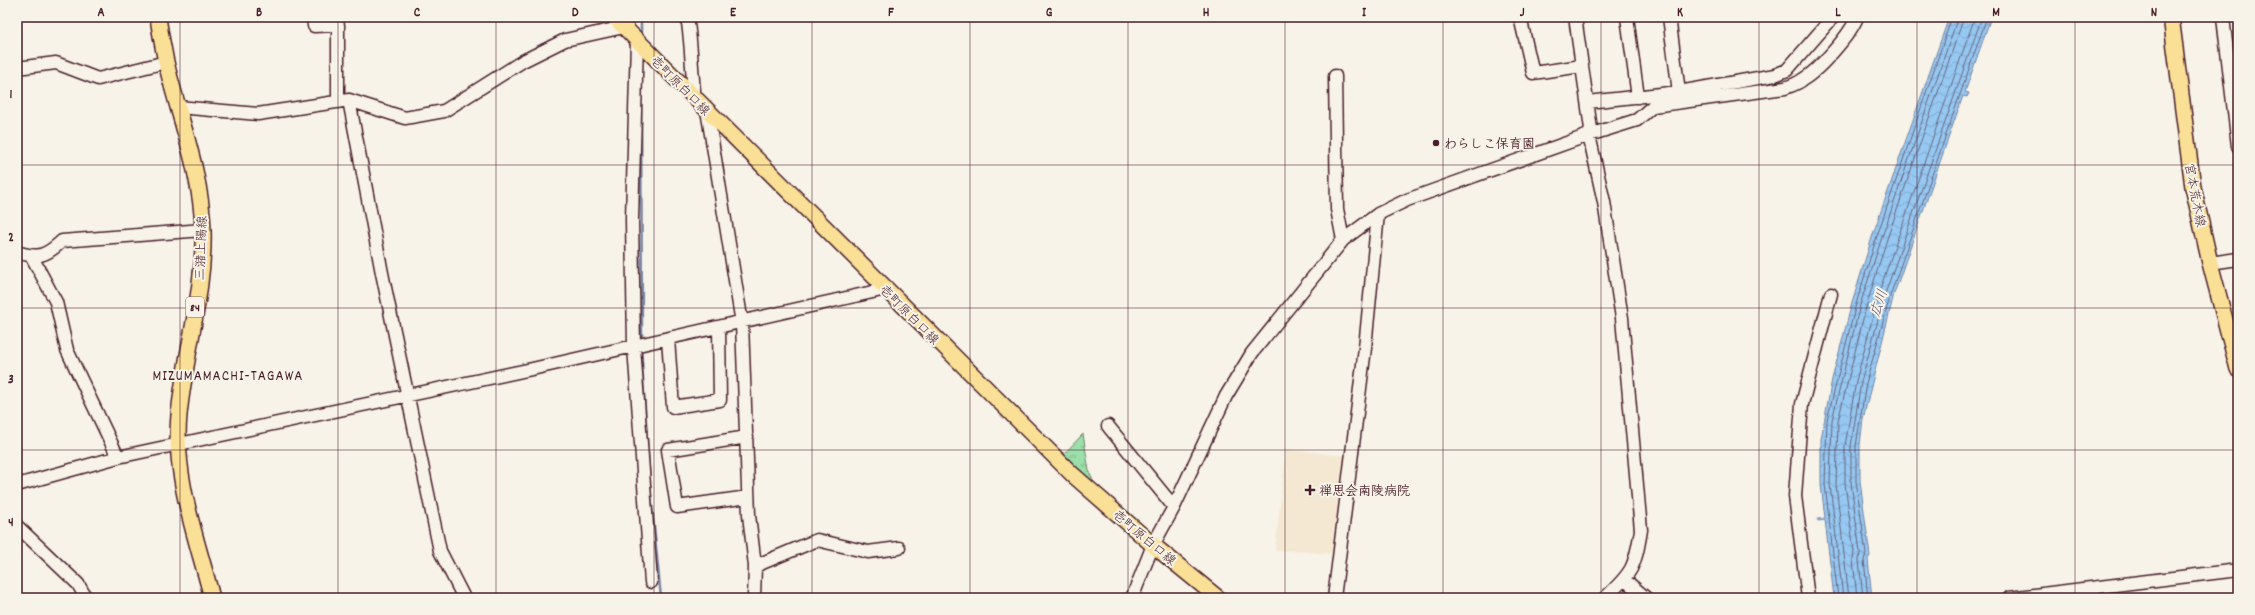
<svg xmlns="http://www.w3.org/2000/svg" width="2255" height="615" font-family="Dekko,'Klee One',sans-serif">
<style>
.built{fill:#f5e8d2}
.grass{fill:url(#grass-tufts);stroke:#727f6a}
.water{fill:url(#water-waves);stroke:#7784a2}
.lines{fill:none;stroke-linecap:round;stroke-linejoin:round}
.shore{stroke:#68637b;stroke-width:1}
.stream{stroke:#7784a2;stroke-width:2.5}
.minor-casing{stroke:#4a1f2b;stroke-width:15}
.major-casing{stroke:#4a1f2b;stroke-width:18}
.minor{stroke:#f7f3e8;stroke-width:12}
.major{stroke:#fadf96;stroke-width:15}
.grid{fill:none;stroke:#4a1f2b;stroke-width:1;stroke-opacity:0.55}
.poi-dot{fill:#4a1f2b;stroke:#f7f3e8;stroke-width:1.5}
.labels{text-anchor:middle;stroke-width:4;stroke-linejoin:round;paint-order:stroke}
.shield{fill:#f7f3e8;stroke:#7e5f64;stroke-width:1}
.shield-label{font-size:12px;font-weight:bold;fill:#4a1f2b}
.street-label{font-size:13px;fill:#4a1f2b;stroke:#f7f3e8}
.poi-label{font-size:13px;font-weight:bold;fill:#4a1f2b;stroke:#f7f3e8;text-anchor:start}
.water-label{font-size:14px;font-style:italic;fill:#605267;stroke:#f7f3e8}
.quarter-label{font-size:15px;letter-spacing:1px;fill:#4a1f2b;stroke:#f7f3e8}
.neatline{fill:none;stroke:#4a1f2b;stroke-width:1.5}
.grid-label{font-size:13px;text-anchor:middle;font-weight:bold;fill:#4a1f2b}
</style>
<defs>
<pattern id="grass-tufts" width="24" height="20" patternUnits="userSpaceOnUse"><rect width="24" height="20" fill="#9bdfaa"/><path d="M3 7l-1-3M5 7V3M7 7l1-3M15 17l-1-3M17 17v-4M19 17l1-3" fill="none" stroke="#87bf92"/></pattern>
<pattern id="water-waves" width="16" height="10" patternUnits="userSpaceOnUse"><rect width="16" height="10" fill="#95c8f2"/><path d="M0 5q4-4 8 0t8 0" fill="none" stroke="#82abd0"/></pattern>
</defs>
<rect width="100%" height="100%" fill="#f7f3e8"/>
<filter id="ink" filterUnits="userSpaceOnUse"><feTurbulence type="fractalNoise" baseFrequency=".025" numOctaves="2"/><feDisplacementMap in="SourceGraphic" scale="8" xChannelSelector="R" yChannelSelector="G"/><feConvolveMatrix kernelMatrix="1 2 1 2 8 2 1 2 1" color-interpolation-filters="sRGB"/></filter>
<g filter="url(#ink)">
<path class="built" d="M1286 449 1345 456 1335 554 1275 550Z"/>
<path class="grass" d="M1083 434 1089 471 1096 488 1062 456Z"/>
<path class="water" d="M1949 17H1991L1965 92 1969 93 1967 97 1963 96 1894 294 1863 419 1860 445V481L1870 556 1868 559 1872 598H1834L1825 520 1818 521V519L1825 518 1821 485V439L1832 379 1852 303 1873 234Z"/>
<g class="lines">
<path class="shore" d="M1838 598 1825 484 1827 420 1856 304 1877 236 1952 17
M1843 598 1830 484 1832 420 1860 305 1882 237 1958 17
M1849 598 1836 484 1838 421 1866 307 1887 239 1964 17
M1857 598 1853 560 1854 552 1845 483V446L1856 381 1880 289 1975 17
M1863 598 1859 560 1860 553 1851 482V446L1861 382 1886 291 1982 17
M1868 598 1864 560 1866 554 1856 481V446L1866 383 1891 293 1987 17"/>
<path class="stream" d="M641 35V17
M641 93 642 340
M641 347 650 485 661 598"/>
<defs>
<path id="minor" d="M313 17 314 26 338 25V102
M687 17C692 44 691 71 695 98
M1520 17 1533 73 1582 66
M1627 17 1638 97
M1669 17 1679 92
M2223 17 2238 146
M637 41 632 219 634 347 651 582
M17 68 56 63 98 79 166 62
M1335 76 1337 209 1343 240
M349 100 382 273 440 551 464 598
M1588 102 1679 92 1775 75 1787 70 1833 17
M178 107 258 114 349 100 405 118 422 115 444 111 523 61 565 40 624 27
M707 110 742 323 749 515 755 566 754 598
M17 252C38 259 46 256 62 241L203 230
M32 257 56 302 67 350 118 457
M2210 263 2238 259
M668 339 673 407 720 400 719 328
M1108 426 1174 507
M747 437 668 450 677 507 748 497
M17 485 118 457 532 369 886 289
M17 526 78 584 86 598
M755 566 817 540 868 552 899 548
M1625 580 1646 598
M1132 598 1153 545 1174 507 1226 396 1252 353 1343 240 1378 214 1407 200 1589 135 1591 129 1575 17
M1334 598 1365 348 1378 214
M1605 598C1633 572 1635 567 1641 530L1622 318 1604 202 1589 135 1637 120 1653 106 1785 88C1790 86 1797 84 1802 80 1818 71 1851 34 1857 17
M1808 598 1795 496 1802 404 1831 294
M2009 598 2238 570"/>
<path id="major" d="M158 17C160 32 163 47 166 62 179 118 201 171 203 229 205 291 185 353 179 415 173 477 197 539 212 598
M614 17 1072 474 1153 545 1218 598
M2171 17 2193 187 2210 263 2238 369"/>
</defs>
<use href="#minor" class="minor-casing"/>
<use href="#major" class="major-casing"/>
<use href="#minor" class="minor"/>
<use href="#major" class="major"/>
</g>
</g>
<path class="grid" d="M180 17V598M338 17V598M496 17V598M654 17V598M812 17V598M970 17V598M1128 17V598M1285 17V598M1443 17V598M1601 17V598M1759 17V598M1917 17V598M2075 17V598M17 165H2238M17 308H2238M17 450H2238"/>
<g class="poi-dot">
<circle cx="1436" cy="143" r="4"/>
<path d="M1308 484h4v4h4v4h-4v4h-4v-4h-4v-4h4z"/>
</g>
<g class="labels">
<rect class="shield" x="186" y="297" width="18" height="20" rx="3"/>
<g class="shield-label">
<text x="195" y="311">84</text>
</g>
<g class="street-label">
<text transform="translate(681 85) rotate(45)" y="5">壱町原白口線</text>
<text transform="translate(2196 195) rotate(79)" y="5">宮本荒木線</text>
<text transform="translate(200 248) rotate(-88)" y="5">三潴上陽線</text>
<text transform="translate(910 314) rotate(45)" y="5">壱町原白口線</text>
<text transform="translate(1145 537) rotate(40)" y="5">壱町原白口線</text>
</g>
<g class="poi-label">
<text x="1444" y="148">わらしこ保育園</text>
<text x="1319" y="495">禅思会南陵病院</text>
</g>
<g class="water-label">
<text transform="translate(1878 303) rotate(-72)" y="5">広川</text>
</g>
<g class="quarter-label">
<text x="228" y="380">MIZUMAMACHI-TAGAWA</text>
</g>
</g>
<rect width="2255" height="615" fill="none" stroke="#f7f3e8" stroke-width="44"/>
<rect x="22" y="22" width="2211" height="571" class="neatline"/>
<g class="grid-label">
<text x="101" y="16">A</text>
<text x="259" y="16">B</text>
<text x="417" y="16">C</text>
<text x="575" y="16">D</text>
<text x="733" y="16">E</text>
<text x="891" y="16">F</text>
<text x="1049" y="16">G</text>
<text x="1206" y="16">H</text>
<text x="1364" y="16">I</text>
<text x="1522" y="16">J</text>
<text x="1680" y="16">K</text>
<text x="1838" y="16">L</text>
<text x="1996" y="16">M</text>
<text x="2154" y="16">N</text>
<text x="11" y="98">1</text>
<text x="11" y="241">2</text>
<text x="11" y="383">3</text>
<text x="11" y="526">4</text>
</g>
</svg>
